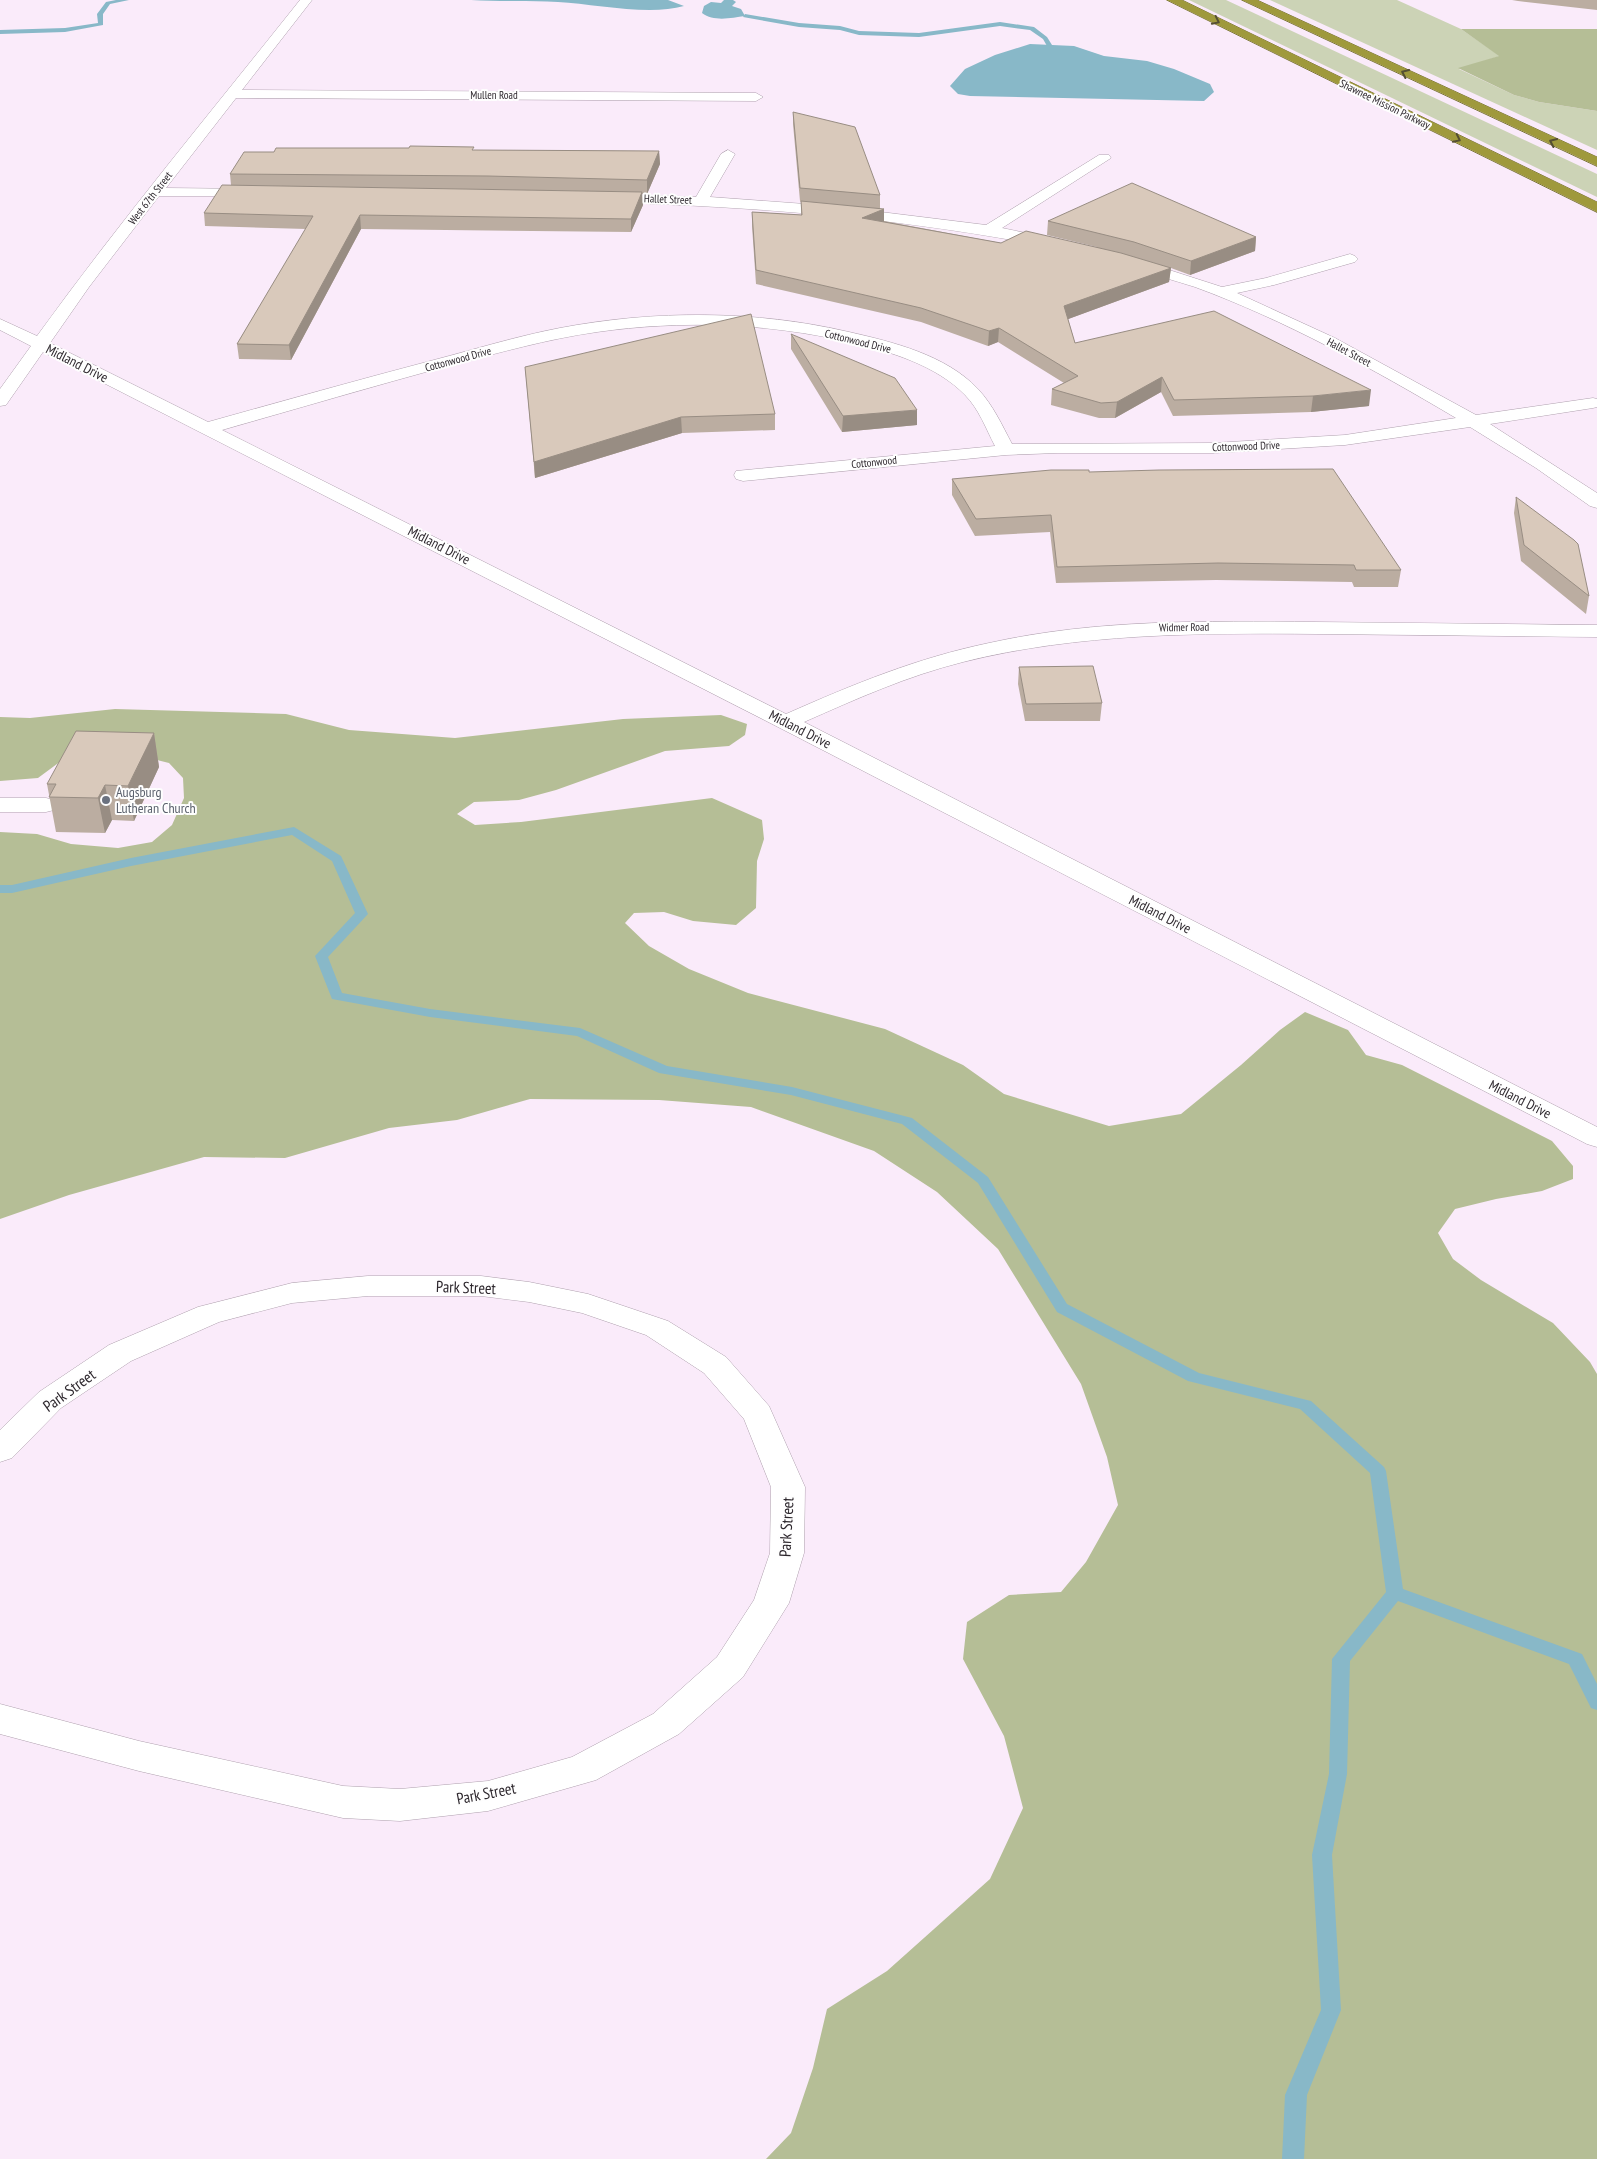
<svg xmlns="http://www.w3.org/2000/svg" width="1597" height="2159" font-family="'PT Sans Narrow',sans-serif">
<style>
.green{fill:#ccd3b6}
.forest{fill:#b5be96}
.water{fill:#88b8c8}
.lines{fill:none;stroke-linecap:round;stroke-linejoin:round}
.stream{fill:#88b8c8;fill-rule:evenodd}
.minor-casing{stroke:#afa0ae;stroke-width:1}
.highway-casing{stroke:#777137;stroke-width:1}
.minor{fill:#fff;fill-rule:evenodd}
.highway{fill:#9f993c;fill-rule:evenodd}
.wall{fill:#bbada1}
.shaded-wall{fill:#988d83}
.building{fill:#d9c9bb;stroke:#988d83}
.oneway{stroke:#554f32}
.worship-dot{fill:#6b7280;stroke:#fefefe;stroke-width:2}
.labels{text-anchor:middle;stroke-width:4;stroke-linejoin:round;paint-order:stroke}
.far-street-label{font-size:11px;fill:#2d272d;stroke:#fefefe}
.street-label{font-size:14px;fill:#2d272d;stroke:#fefefe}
.worship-label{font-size:14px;fill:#5b616d;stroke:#fefefe;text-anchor:start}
.near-street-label{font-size:16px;fill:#2d272d;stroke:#fefefe}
</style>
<rect width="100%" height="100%" fill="#faebfa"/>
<path class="green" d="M1189 0H1226L1597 174V197Z
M1270 0H1397L1461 29 1500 56 1459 69 1514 95 1539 102 1597 111V150Z"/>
<path class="forest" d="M1461 29H1597V111L1539 102 1514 95 1458 68 1499 56Z
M115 709 286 714 349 730 455 738 623 719 721 715 747 724 745 735 729 746 665 751 556 790 519 800 474 802 457 814 475 825 521 822 712 798 762 820 764 839 757 861 756 908 736 925 693 921 664 912 634 913 625 923 649 946 689 969 748 993 885 1029 963 1065 1004 1094 1109 1126 1181 1114 1241 1065 1280 1030 1305 1012 1348 1030 1366 1055 1402 1065 1552 1141 1573 1166V1179L1542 1191 1496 1199 1455 1209 1438 1233 1453 1259 1481 1280 1553 1323 1590 1362 1597 1374V2159H766L791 2133 813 2068 827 2009 887 1971 990 1879 1023 1808 1004 1736 963 1659 967 1622 1009 1595 1061 1592 1086 1562 1118 1505 1107 1457 1081 1384 998 1249 937 1192 874 1151 751 1107 659 1100 530 1099 457 1120 389 1128 285 1158 204 1157 69 1195 0 1219V832L37 834 71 844 118 848 152 842 172 825 184 798 183 778 169 763 129 753 61 761 38 778 0 781V717L30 718Z"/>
<path class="water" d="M471 0H668L684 6C649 16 595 4 558 2 529 0 500 2 471 0Z
M724 0H733L736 2 732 6 741 9 745 16C731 18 714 22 702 13L704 6 711 2 721 3Z
M1030 44 1074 46 1104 56 1147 61 1174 69 1210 84 1214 92 1204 101 970 96 958 94 950 86 965 69 995 55Z"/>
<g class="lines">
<path class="stream" d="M116 0H129L110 4 103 14V25L65 32 0 34V30L65 28 98 23 97 14 106 2Z
M745 14 799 23 840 26 859 31 919 33 1000 22 1034 27 1047 37 1052 45 1047 46 1043 39 1030 30 1000 26 919 37 859 35 840 30 799 27 743 17Z
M294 827 341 856 368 914 328 957 342 993 430 1009 580 1028 667 1066 792 1087 912 1118 988 1177 1067 1304 1199 1373 1311 1401 1384 1467 1386 1471 1403 1589 1582 1654 1597 1684V1710L1591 1708 1569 1664 1398 1601 1350 1661 1347 1774 1332 1855 1341 2010 1307 2095 1304 2159H1282L1285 2095 1321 2010 1312 1855 1329 1774 1332 1659 1386 1592 1370 1473 1300 1409 1188 1381 1057 1312 978 1183 902 1124 791 1095 659 1073 577 1036 430 1017 332 999 315 956 355 913 332 861 292 835 131 866 12 893H0V885H12L131 858Z"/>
<defs>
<path id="minor" d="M300 0H312L242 90 756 93 763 97 756 101 236 98 166 188 255 189 260 190 262 193 260 196H159L89 287 50 343 208 422C283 401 358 380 434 360 476 349 518 336 560 328 655 310 755 310 849 332 893 342 946 355 978 389 993 405 1002 425 1012 444L1213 443 1345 435 1456 418C1373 369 1285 320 1195 287 1173 280 1151 274 1130 267L1127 264 1130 261 1135 259 1222 287 1266 278 1350 254 1355 256 1358 259 1355 262 1274 285 1237 293 1335 338 1476 415 1593 398 1597 399V407L1593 408 1490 424 1597 493V508L1590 506 1536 468 1470 427 1345 445 1213 453H1057L1006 455 743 481 736 479 734 475 736 471 995 446C986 429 979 409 965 395 936 365 889 351 849 342 767 323 681 320 597 332 547 339 499 353 451 365 374 386 299 408 222 430L786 714C854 684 917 658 989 643 1097 619 1206 621 1315 622 1409 623 1503 624 1597 625V637C1504 636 1410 635 1317 634 1198 633 1079 633 963 662 907 676 856 699 804 722L1597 1127V1147L1587 1144 778 727 43 352 6 405 0 406V389L31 346 0 330V319L37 336C121 220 211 112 300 0Z
M728 150 735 154 710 197 832 206 986 225 1099 155H1109L1111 158 1002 228 1059 240 1062 243 1059 246 1054 248C906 218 757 207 606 202L601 201 599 198 601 195 606 194 696 197 721 154Z
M0 798H46L54 800 58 805 54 810 46 812H0Z
M368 1276H481L529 1282 588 1294 668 1321 726 1357 769 1406 805 1487 804 1553 789 1603 743 1677 679 1734 596 1780 488 1811 400 1821 343 1818 139 1771 0 1734V1704L139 1741 343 1786 400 1789 488 1781 572 1757 653 1714 717 1657 754 1600 770 1553 771 1487 744 1419 704 1373 646 1335 582 1313 529 1302 481 1296H368L292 1303 219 1322 131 1361 61 1408 12 1458 0 1462V1430L39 1392 109 1345 198 1307 292 1283Z"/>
<path id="highway" d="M1167 0H1182L1597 202V212Z
M1242 0H1257L1597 157V166Z"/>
</defs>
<use href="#minor" class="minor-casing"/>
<use href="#highway" class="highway-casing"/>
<use href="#minor" class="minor"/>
<use href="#highway" class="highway"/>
</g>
<path class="wall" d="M1512 0H1597V10L1518 1Z
M793 112 880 195V209H884V221L1001 243 1097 247 1047 235 1048 221 1256 237 1255 251 1190 275 1171 268 1169 282 1068 319 1075 343 1369 406 1311 412 1173 416 1161 392 1115 418H1099L1051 405 1052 389 1064 383 998 342 988 346 921 322 756 284 752 226V212L801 215V202L800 201 793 124Z
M474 150 659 151 660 164 647 194H642L643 205 631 232 361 229 291 360 239 359 237 344 306 229 205 226 204 213 231 185 230 174Z
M791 334 917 425 842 432 791 349Z
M525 367 775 414V430L682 433 535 478Z
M1089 472 1401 570 1398 587H1354L1352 582 1216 580 1056 583 1050 532 975 536 952 495V479Z
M1516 497 1589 596 1586 614 1521 561 1514 513Z
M1019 667 1102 703 1100 721H1025L1018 684Z
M154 733 159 767 134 821 112 820 105 833 56 832 47 784Z"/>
<path class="shaded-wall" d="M659 151 660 164 647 194V180Z
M642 192 643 205 631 232V219Z
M884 209V222L862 218Z
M360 215 361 229 291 360 289 345Z
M1256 237 1255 251 1190 275 1191 261Z
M1171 268 1169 282 1063 321 1064 306Z
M999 328 998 342 988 346 989 331Z
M1162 377 1161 392 1115 418 1117 402Z
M1371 390 1369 406 1311 412 1313 396Z
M917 410V425L842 432 843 416Z
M681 417 682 433 535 478 534 462Z
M154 733 159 767 134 821 128 786Z
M105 785 112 820 105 833 98 798Z"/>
<path class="building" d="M793 112 855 127 880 195 800 188Z
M410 146 474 147 472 150 659 151 647 180 488 176 230 174 244 152H274L276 148H409Z
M1132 183 1256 237 1191 261 1134 242 1048 221Z
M222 185 642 192 631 219 360 215 289 345 237 344 313 216 204 213Z
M801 201 884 209 862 218 1001 243 1026 231 1121 253 1171 268 1064 306 1075 343 1214 311 1371 390 1313 396 1174 400 1162 377 1117 402 1101 403 1052 389 1078 376 999 328 989 331 921 308 756 270 752 212 802 215Z
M751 314 775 414 681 417 534 462 525 367Z
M791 334 895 378 917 410 843 416Z
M1333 469 1401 570H1356L1354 565 1218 563 1057 567 1051 515 976 519 952 479 1051 470H1089V472L1159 470Z
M1516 497 1574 540 1578 544 1589 596 1524 545Z
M1093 666 1102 703 1026 704 1019 667Z
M76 731 154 733 128 786 105 785 98 798 49 797 56 784H47Z"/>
<defs><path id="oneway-chevron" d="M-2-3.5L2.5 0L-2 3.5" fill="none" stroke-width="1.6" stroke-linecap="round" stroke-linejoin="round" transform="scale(1.25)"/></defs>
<g class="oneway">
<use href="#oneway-chevron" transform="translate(1216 21) rotate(26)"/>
<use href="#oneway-chevron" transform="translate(1405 73) rotate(-155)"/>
<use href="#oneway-chevron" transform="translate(1457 139) rotate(26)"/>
<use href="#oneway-chevron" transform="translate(1553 142) rotate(-155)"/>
</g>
<circle class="worship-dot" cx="106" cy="800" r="5"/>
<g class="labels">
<g class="far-street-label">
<text x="494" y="99">Mullen Road</text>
<text transform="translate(1385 104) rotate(26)" y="4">Shawnee Mission Parkway</text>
<text transform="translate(150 198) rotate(-52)" y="4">West 67th Street</text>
<text transform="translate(668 199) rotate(2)" y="4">Hallet Street</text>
<text transform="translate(858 341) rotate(14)" y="4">Cottonwood Drive</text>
<text transform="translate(1349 352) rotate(28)" y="4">Hallet Street</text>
<text transform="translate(458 359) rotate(-15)" y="4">Cottonwood Drive</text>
<text transform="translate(1246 446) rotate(-2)" y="4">Cottonwood Drive</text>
<text transform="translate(874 462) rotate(-6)" y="4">Cottonwood</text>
<text transform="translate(1184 627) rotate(-1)" y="4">Widmer Road</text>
</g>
<g class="street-label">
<text transform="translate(77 363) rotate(27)" y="5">Midland Drive</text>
<text transform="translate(439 545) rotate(27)" y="5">Midland Drive</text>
<text transform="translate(800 729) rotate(27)" y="5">Midland Drive</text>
<text transform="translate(1160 914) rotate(27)" y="5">Midland Drive</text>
<text transform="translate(1520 1099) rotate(27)" y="5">Midland Drive</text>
</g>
<g class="worship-label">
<text x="116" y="797">Augsburg<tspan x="116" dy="16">Lutheran Church</tspan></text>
</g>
<g class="near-street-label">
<text transform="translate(466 1287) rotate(2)" y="6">Park Street</text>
<text transform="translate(69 1390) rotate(-36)" y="6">Park Street</text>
<text transform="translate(786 1527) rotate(-87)" y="6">Park Street</text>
<text transform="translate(486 1793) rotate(-11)" y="6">Park Street</text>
</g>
</g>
</svg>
